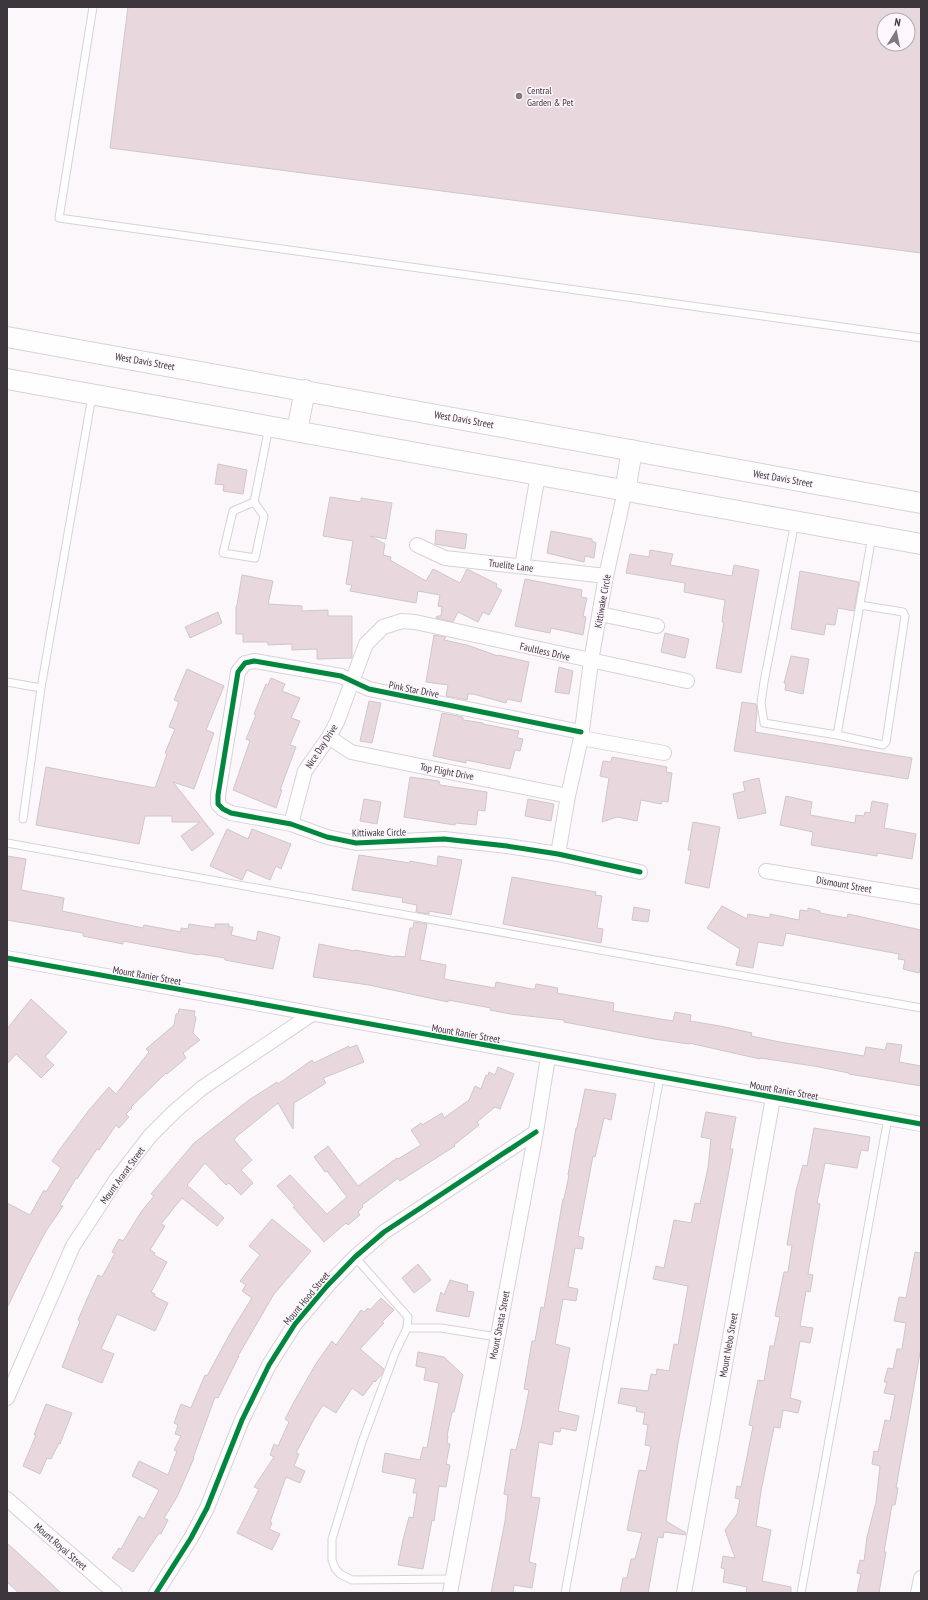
<svg xmlns="http://www.w3.org/2000/svg" width="928" height="1600" font-family="'PT Sans Narrow',sans-serif">
<style>
.building{fill:#e8d8de;stroke:#cec7ca;fill-rule:evenodd}
.lines{fill:none;stroke-linecap:round;stroke-linejoin:round}
.service-casing{stroke:#d8d2d7;stroke-width:9}
.minor-casing{stroke:#d8d2d7;stroke-width:16}
.secondary-casing{stroke:#d8d2d7;stroke-width:22}
.service{stroke:#fffefe;stroke-width:7}
.minor{stroke:#fffefe;stroke-width:14}
.secondary{stroke:#fffefe;stroke-width:20}
.cycleway-casing{stroke:#fdf6fc;stroke-width:8}
.cycleway{stroke:#00873e;stroke-width:5}
.poi-dot{fill:#807a7f;stroke:#fdf6fc;stroke-width:1.5}
.labels{text-anchor:middle;stroke-width:3;stroke-linejoin:round;paint-order:stroke}
.poi-label{font-size:10px;fill:#3d363c;stroke:#fdf6fc;text-anchor:start}
.street-label{font-size:10px;fill:#3d363c;stroke:#fdf6fc}
</style>
<rect width="100%" height="100%" fill="#fcf7fb"/>
<path class="building" d="M128 7H921V253L110 148ZM884 20H908V44H884Z
M218 464 247 470 243 494 223 491 224 485 215 484Z
M330 497 361 502V498L392 503 386 539 370 536 385 544 383 555 391 557 390 560 426 581 433 569 460 583 467 569 497 584 496 587 502 590 489 615 483 612 478 622 458 612 453 622 436 618 437 616H441L442 607 438 606 440 595 418 591 416 603 350 591 352 585 346 584 353 541 323 536Z
M436 530 467 534 465 549 435 544Z
M551 531 592 539V541L596 543 594 558 585 556 584 562 547 553Z
M650 550 673 554 670 565 732 576 734 565 759 570 741 673 716 668 724 622H722L725 600 684 592 685 583 626 573 630 554 649 557Z
M800 571 859 582 854 611 838 608 835 625 826 624 824 635 791 629Z
M242 575 273 581 268 604 302 606V611L328 610V616H352V658L317 659V649L292 650V644L268 645V642H243V634H236V606L237 605Z
M525 579 582 590 581 597 587 598 583 616 586 617 583 635 551 628 550 633 515 626Z
M218 612 222 623 190 638 185 627Z
M665 633 689 639 685 658 661 652Z
M434 635 446 637 444 640 467 645 498 656V655L529 662 521 702 507 699 506 703 473 694H468L467 700 446 696 448 685 426 682Z
M791 656 809 659 803 694 785 690 786 684 784 683Z
M559 667 573 671 569 694 555 692Z
M187 669 224 686 206 730 214 733 194 789 173 782 214 834 192 851 181 836 200 822H172V816H145L139 844 36 825 46 767 155 788 167 754 165 753 175 729 169 727 179 702 174 700Z
M271 678 285 684 282 691 300 698 291 718 300 721 290 745 296 747 280 790H282L276 808 233 790 250 741 246 739 256 715 254 714 266 684 268 685Z
M369 701 381 703 372 743 360 741Z
M742 702 756 704 757 711 755 732 912 758 908 779 734 751Z
M442 713 463 717V720L483 723V724L519 731 517 738 523 739 520 751 515 750 510 769 466 760V763L433 756Z
M612 757 667 767 666 772 672 773 668 802 662 801 661 804 641 800 637 821 617 817 602 822 609 778 600 776 603 761 611 762Z
M410 777 439 781 440 785 487 792 485 811 478 810 476 825 456 823 455 825 404 817Z
M759 778 766 813 738 819 733 794 745 791 743 782Z
M786 796 812 802 810 815 855 823 856 815 864 816 865 812 870 813 872 801 888 804 884 828 916 834 912 859 877 853V856L811 845 813 832 780 825Z
M364 799 381 802 377 824 360 821Z
M528 799 554 804 551 821 525 816Z
M693 822 720 827 709 888 685 883 691 850H688Z
M227 829 248 839 252 829 291 844 281 869 276 866 270 880 247 870 242 880 210 866Z
M359 855 410 863V861L437 866 438 856 462 860 451 915 429 911V914L416 912 417 905 402 902 403 898 352 890Z
M7 856 26 859 21 890 64 898 62 911 143 928 144 925 181 932V928L188 929 189 924 215 928V924H229V927H233L231 935 256 941 258 931 280 937 273 969 225 960V958L200 954 199 955 123 941V944L83 936V933L7 920Z
M512 877 596 892 595 895 602 896 597 928 603 929 601 943 503 924Z
M722 906 747 919 748 914 770 918V914L799 920 800 910 808 911V908L820 911V913L847 918 848 914 921 930V966L919 973 903 969 905 960 898 959 899 954 786 933 783 946 758 942 753 968 736 965 740 949 707 928Z
M634 907 650 910 648 922 632 920Z
M414 922 427 924 420 960 446 965 444 979 495 988 496 982 532 989H535L536 984 558 988 557 993 614 1003 613 1011 673 1021 675 1012 691 1015 690 1021 720 1026 752 1033 751 1036 780 1042 864 1056 866 1047 885 1050 887 1043 902 1045 899 1062 921 1066V1086L849 1074V1073L814 1066 760 1058V1059L689 1043V1044L654 1039 564 1022V1020L510 1014 490 1010 491 1008 448 1000V1002L369 985 313 977 319 944 355 951V950L395 957V956L405 957 410 928H413Z
M31 999 67 1032 45 1057 54 1065 41 1078 16 1054 7 1064V1029Z
M179 1009 195 1011 194 1016 196 1017 193 1033 200 1040 183 1053 186 1058 167 1074 166 1073 131 1107 132 1108 126 1114 129 1117 119 1128 116 1125 99 1150 97 1149 77 1179 76 1178 60 1205 63 1206 46 1231 28 1265 7 1308V1203L30 1215 44 1190 46 1192 61 1168 52 1161 60 1149 89 1110 109 1087 116 1094 149 1052 146 1049 174 1025 176 1014H178Z
M357 1045 364 1062 323 1078 326 1083 294 1103 293 1129 278 1103 236 1137 234 1140 252 1160 241 1170 253 1183 241 1195 229 1183 226 1185 205 1163 187 1185 224 1218 217 1226 182 1198 161 1224 165 1226 150 1250 155 1253 154 1255 167 1262 151 1292 155 1294 154 1296 168 1303 155 1331 117 1314 101 1349 114 1354 102 1383 62 1367 80 1321 78 1320 87 1299 98 1275 102 1277 115 1253 112 1252 119 1239 123 1241 141 1212 154 1196 151 1194 194 1143 249 1100 277 1082 278 1084 312 1060 314 1063 349 1046V1048Z
M498 1067 514 1074 500 1109 495 1107 477 1122 479 1125 454 1145 455 1146 400 1181 398 1178 362 1205 363 1207 358 1212 360 1215 348 1225 346 1223 324 1242 293 1207 295 1206 277 1186 290 1175 327 1214 347 1197 327 1171 325 1172 314 1157 328 1146 358 1186 397 1158 398 1159 421 1145 411 1130 421 1123 422 1125 442 1113 444 1118 469 1100 475 1086 481 1089 486 1075 488 1076 489 1072 495 1075Z
M585 1089 616 1094 611 1120 604 1118 595 1157 593 1156 578 1236 584 1238 582 1249 575 1248 568 1287 578 1289 576 1301 563 1299 555 1344 570 1348 558 1411 579 1416 576 1431 561 1428 560 1432 554 1431 552 1445 539 1442 531 1497 540 1498 529 1562 536 1564 532 1588 514 1585 513 1593H491L505 1521 508 1495 504 1494 511 1449 516 1450 522 1425 529 1390 524 1389 532 1341H535L541 1307 544 1308 563 1199H564L569 1175H568L576 1128H577Z
M706 1112 736 1117 730 1149H733L678 1443 666 1521 686 1533V1535L664 1532 663 1538 658 1537 648 1593H620L623 1578H627L631 1559H635L642 1533 627 1530 639 1470 646 1471 651 1446 645 1445 648 1425 643 1424 645 1413 636 1411 637 1407 618 1403 621 1388 648 1391 651 1374 656 1375 657 1369 669 1371 674 1344 678 1345 688 1286 653 1279 656 1266 664 1268 674 1220 691 1223 695 1203 700 1204 708 1168 711 1139 701 1137Z
M814 1128 870 1137 868 1151 861 1150 857 1168 825 1163 817 1203 820 1204 808 1274 813 1275 810 1292 806 1291 800 1326 813 1328 810 1343 800 1341 790 1398 801 1401 798 1413 783 1410 780 1428 774 1427 761 1491 756 1526 771 1530 762 1581 791 1587V1593H746L747 1587 723 1582 725 1569 721 1568 723 1556 735 1558 725 1530 737 1514 740 1499 735 1498 737 1486 741 1487 753 1426 749 1425 758 1380 764 1381 770 1346H774L780 1317 775 1316 784 1272H788L792 1245H787L796 1191 803 1165 807 1166Z
M272 1219 311 1251 274 1294 238 1356H239L218 1398 215 1397 193 1458H194L177 1497 164 1518 168 1520 161 1534 159 1533 133 1572 112 1558 119 1548 121 1549 139 1516 144 1519 159 1490 132 1476 139 1461 168 1475 177 1451 174 1450 181 1436 175 1434 178 1425 174 1423 181 1404 191 1408 205 1375 207 1376 232 1330 252 1298 242 1291 246 1285 240 1281 260 1255 249 1246Z
M915 1252 921 1253V1347L896 1488H898L895 1505H892L884 1552H886L879 1593H857L861 1574 857 1573 860 1560 864 1561 867 1537 876 1502 880 1466 872 1464 874 1451 878 1452 885 1420 890 1421 895 1395 884 1393 887 1382H884L888 1368 893 1369 897 1349H902L906 1323 894 1321 899 1297 906 1298Z
M418 1264 431 1280 414 1293 402 1278Z
M450 1280 468 1285 467 1291 474 1292 469 1317 436 1311 441 1292 444 1295Z
M381 1298 394 1310 382 1322 384 1323 360 1349 384 1369 382 1374 375 1382 374 1381 363 1396 352 1388 336 1413 323 1405 313 1421 296 1453 299 1454 294 1466 305 1471 300 1483 286 1477 270 1522 272 1523 269 1529 280 1534 272 1550 237 1533 259 1489 254 1487 274 1457 270 1455 274 1444 278 1446 289 1422 285 1419 295 1400 317 1362 332 1341 336 1345 361 1310 364 1312 368 1308 370 1310Z
M418 1352 444 1357 463 1375 454 1412H452L447 1436H448L447 1443 450 1444 446 1464 450 1465 446 1487 439 1486 434 1521 432 1520 423 1569 398 1565 403 1540 409 1517 413 1518 417 1493H413L416 1479 382 1472 385 1453 420 1460 423 1447 427 1448 439 1383 424 1380 426 1368 416 1366Z
M46 1404 72 1413 60 1444 59 1443 51 1459 47 1458 40 1474 23 1466 36 1435H34Z
M7 1543 41 1574 61 1593H19L7 1582Z"/>
<g class="lines">
<defs>
<path id="service" d="M93 7 59 218 921 338
M254 502 264 516 255 558 223 553 233 511 254 502 269 427
M795 522 764 682 761 703 764 723 837 735 883 745 886 742 905 616 903 612 860 605
M7 682 41 688
M837 735 872 536
M23 819 41 688 92 396
M7 843 921 1008
M355 1257 408 1317 407 1328 395 1353 362 1442 332 1539V1560L335 1568 340 1574 352 1580 452 1579
M407 1328H441L497 1337
M565 1593 660 1077
M801 1593 888 1118"/>
<path id="minor" d="M417 545 445 558 606 576
M522 566 538 475
M600 614 657 626
M581 732 369 689 341 676 254 661 245 663 238 672 218 795V804L223 809 231 813 291 824 327 837 356 843 444 839 507 846 558 854 640 872
M329 737 351 752 568 796
M581 738 664 753
M291 824 305 771 329 737 337 722 366 644 383 627 402 621 415 622 687 681
M558 854 568 796 581 738 591 661 606 576 625 491
M766 871 921 897
M7 958 921 1124
M7 1398 73 1246 116 1180 150 1136 175 1111 202 1088 312 1014
M7 1499 115 1593
M156 1593 191 1538 207 1508 242 1420 269 1365 295 1324 327 1286 355 1257 384 1232 536 1132
M450 1593 536 1132 548 1057
M684 1593 773 1098
M918 1593 921 1578"/>
<path id="secondary" d="M7 337 921 503
M7 379 921 544
M297 431 305 390
M625 491 632 450"/>
</defs>
<use href="#service" class="service-casing"/>
<use href="#minor" class="minor-casing"/>
<use href="#secondary" class="secondary-casing"/>
<use href="#service" class="service"/>
<use href="#minor" class="minor"/>
<use href="#secondary" class="secondary"/>
<defs>
<path id="cycleway" d="M581 732 369 689 341 676 254 661 245 663 238 672 218 795V804L223 809 231 813 291 824 327 837 356 843 444 839 507 846 558 854 640 872
M7 958 921 1124
M156 1593 191 1538 207 1508 242 1420 269 1365 295 1324 327 1286 355 1257 384 1232 536 1132"/>
</defs>
<use href="#cycleway" class="cycleway-casing"/>
<use href="#cycleway" class="cycleway"/>
</g>
<circle class="poi-dot" cx="519" cy="96" r="4"/>
<g class="labels">
<g class="poi-label">
<text x="527" y="94">Central<tspan x="527" dy="12">Garden &amp; Pet</tspan></text>
</g>
<g class="street-label">
<text transform="translate(145 361) rotate(10)" y="4">West Davis Street</text>
<text transform="translate(464 419) rotate(10)" y="4">West Davis Street</text>
<text transform="translate(783 478) rotate(10)" y="4">West Davis Street</text>
<text transform="translate(511 565) rotate(7)" y="4">Truelite Lane</text>
<text transform="translate(602 601) rotate(-80)" y="4">Kittiwake Circle</text>
<text transform="translate(545 651) rotate(13)" y="4">Faultless Drive</text>
<text transform="translate(414 689) rotate(11)" y="4">Pink Star Drive</text>
<text transform="translate(321 746) rotate(-57)" y="4">Nice Day Drive</text>
<text transform="translate(447 771) rotate(11)" y="4">Top Flight Drive</text>
<text transform="translate(379 832) rotate(-1)" y="4">Kittiwake Circle</text>
<text transform="translate(844 884) rotate(10)" y="4">Dismount Street</text>
<text transform="translate(147 975) rotate(10)" y="4">Mount Ranier Street</text>
<text transform="translate(466 1033) rotate(10)" y="4">Mount Ranier Street</text>
<text transform="translate(784 1090) rotate(10)" y="4">Mount Ranier Street</text>
<text transform="translate(122 1175) rotate(-54)" y="4">Mount Ararat Street</text>
<text transform="translate(306 1298) rotate(-50)" y="4">Mount Hood Street</text>
<text transform="translate(499 1325) rotate(-79)" y="4">Mount Shasta Street</text>
<text transform="translate(728 1345) rotate(-80)" y="4">Mount Nebo Street</text>
<text transform="translate(61 1546) rotate(41)" y="4">Mount Royal Street</text>
</g>
</g>
<rect width="928" height="1600" fill="none" stroke="#3d363c" stroke-width="16"/>
<g transform="translate(896 32) rotate(10)"><circle r="19" fill="#fdf6fc" stroke="#b0a9af"/>
<path d="M0-3L7 15L0 10L-7 15Z" fill="#807a7f"/>
<text y="-6" font-size="11" font-weight="bold" text-anchor="middle" fill="#3d363c">N</text>
</g>
</svg>
